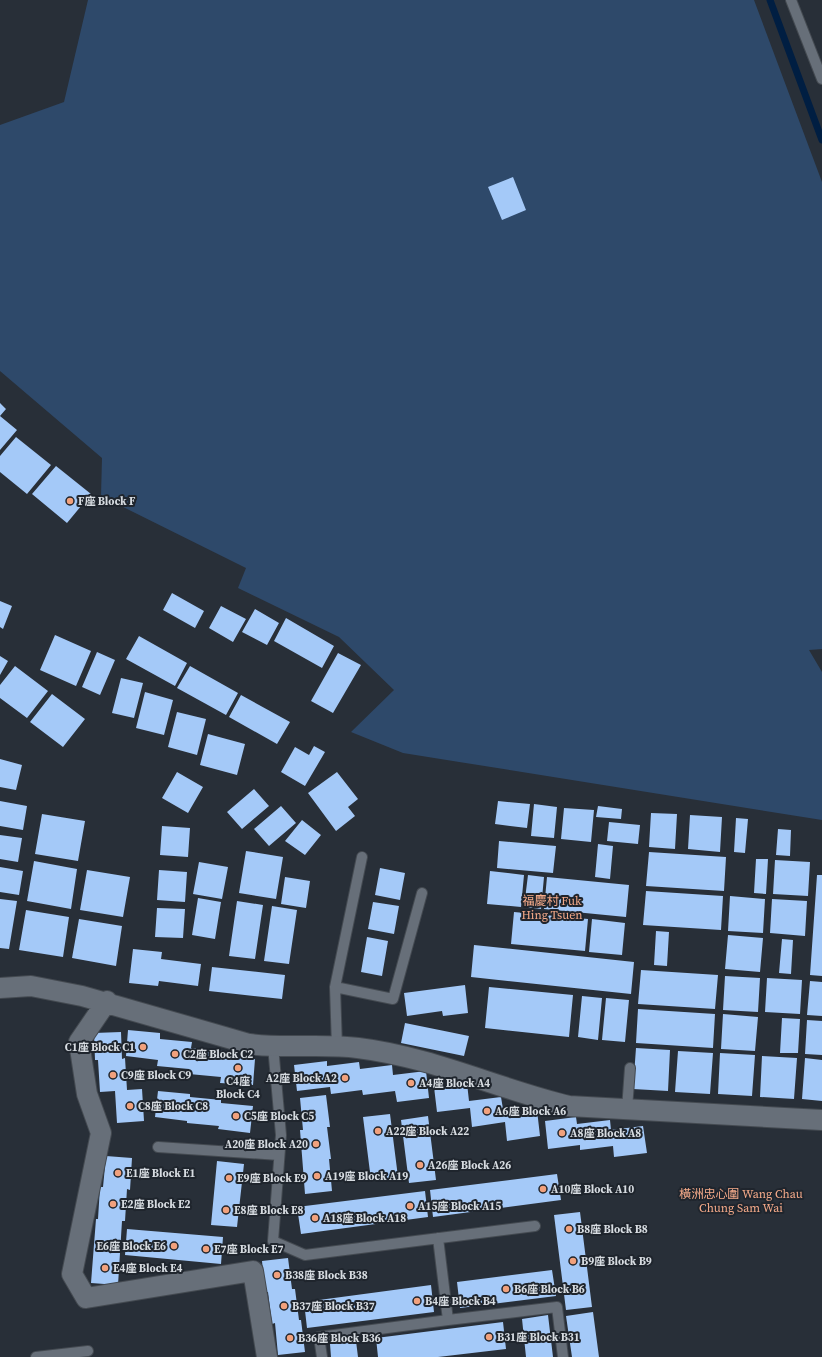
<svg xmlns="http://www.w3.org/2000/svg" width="822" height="1357" font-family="'Source Serif 4','Noto Sans TC',serif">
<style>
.green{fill:#2e496a}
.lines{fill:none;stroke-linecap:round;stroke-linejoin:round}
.stream{stroke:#001e42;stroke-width:7}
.building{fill:#a4c9f8}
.service-casing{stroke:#444a51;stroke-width:12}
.minor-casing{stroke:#444a51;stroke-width:22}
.service{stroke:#676f79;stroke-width:10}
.minor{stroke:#676f79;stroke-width:20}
.poi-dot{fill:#f1a17d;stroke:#1f252d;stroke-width:1.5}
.labels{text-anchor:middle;stroke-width:4;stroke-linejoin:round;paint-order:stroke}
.poi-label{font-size:11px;font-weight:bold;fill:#d7dce1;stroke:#1f252d;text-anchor:start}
.neighbourhood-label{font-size:12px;fill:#f6ab8a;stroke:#1f252d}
</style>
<rect width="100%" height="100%" fill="#282f38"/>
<path class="green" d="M88 0H754L822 182V649L809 650 822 672V820L403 753 351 732 394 690 339 637 238 588 246 568 101 496 102 458 0 371V125L64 102Z"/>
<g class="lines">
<path class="stream" d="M770 0 822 140"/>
</g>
<path class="building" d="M513 177 526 210 502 220 488 187Z
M0 403 6 409 0 416 17 430 0 450Z
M16 437 51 465 27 494 0 472V456Z
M56 466 91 494 67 523 32 494Z
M172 593 204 611 195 628 163 610Z
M0 601 12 606 3 629 0 627Z
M221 606 246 619 233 642 209 628Z
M255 609 279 623 267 645 242 632Z
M286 618 334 646 322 668 274 641Z
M55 635 91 651 76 686 40 670Z
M139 636 187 663 175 686 126 659Z
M97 652 115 660 100 695 82 687Z
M338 653 361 665 333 713 311 701Z
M0 656 8 661 0 675Z
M15 666 48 691 27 718 0 698V685Z
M190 666 238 693 226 715 177 688Z
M121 678 143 683 134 718 112 713Z
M145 692 173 700 164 735 136 728Z
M52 694 85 719 63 747 30 722Z
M241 695 290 722 277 744 229 717Z
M177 712 206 719 197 755 168 747Z
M208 734 245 744 237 775 200 765Z
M314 746 325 752 305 786 281 772 295 747 309 755Z
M0 759 22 765 16 790 0 787Z
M177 772 203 787 188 813 162 798Z
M337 772 358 799 348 807 355 816 336 831 308 793Z
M254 789 269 806 242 829 227 812Z
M0 801 27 806 23 830 0 826Z
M498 801 530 804 527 828 495 824Z
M534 804 557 807 554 838 531 836Z
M281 806 296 823 269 846 254 829Z
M598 806 622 809 621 819 596 817Z
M564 808 594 810 591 842 561 839Z
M651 813 677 814 675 849 649 847Z
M42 814 85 821 78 861 35 854Z
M690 815 722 817 720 852 688 849Z
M736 818 748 819 745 853 734 852Z
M302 820 321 835 305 855 285 841Z
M609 822 640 825 638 844 607 841Z
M162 826 190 828 188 857 160 855Z
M778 829 791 830 790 856 776 855Z
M0 835 22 838 18 862 0 859Z
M499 841 556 846 553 873 497 868Z
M598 844 613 846 610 879 595 877Z
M246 851 283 857 276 899 239 893Z
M649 852 726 857 724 891 646 886Z
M756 859H768L766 894 754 893Z
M775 860 810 862 808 896 773 894Z
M34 861 77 869 71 909 27 901Z
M199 862 228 867 222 899 193 894Z
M0 867 23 871 19 895 0 892Z
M380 868 405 873 400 900 375 895Z
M87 870 130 877 123 917 80 910Z
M159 870 187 872 185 902 157 900Z
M490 871 524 875 521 907 487 904Z
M528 875 544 877 541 909 524 907Z
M817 875H822V976L810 975Z
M285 877 310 881 306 908 281 904Z
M547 877 629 885 626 917 544 909Z
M646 891 723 896 721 930 643 925Z
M730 896 765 899 763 933 728 931Z
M198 898 221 902 215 939 192 935Z
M0 899 17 901 9 949 0 948Z
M772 899 807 901 805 936 770 933Z
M237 901 263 905 255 959 229 956Z
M373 902 399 906 394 934 368 929Z
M272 906 297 910 289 964 264 961Z
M157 908 185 909 183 938 155 937Z
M26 910 69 917 63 957 19 950Z
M514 912 588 919 585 951 511 944Z
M79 919 122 926 116 966 72 958Z
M592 919 625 923 622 955 589 952Z
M656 931 669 932 667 966 654 965Z
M728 935 763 938 760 972 725 969Z
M367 937 388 941 382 976 361 972Z
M782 939 793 940 791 974 779 973Z
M474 945 634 962 631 994 471 977Z
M133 949 162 952 161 959 201 964 198 986 159 981 158 986 129 983Z
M212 967 285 975 282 999 209 991Z
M641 970 718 975 715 1009 638 1004Z
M725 976 760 978 758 1012 723 1010Z
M767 978 802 980 800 1014 765 1012Z
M810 981 822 982V1016L807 1015Z
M465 985 468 1013 443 1016 442 1011 407 1016 404 993Z
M489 987 573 995 569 1037 485 1028Z
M582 996 602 998 598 1040 578 1037Z
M606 998 629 1000 625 1042 602 1040Z
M638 1009 715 1014 713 1048 636 1043Z
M723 1014 758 1017 755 1051 721 1049Z
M782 1018 800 1019 798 1053H780Z
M807 1020 822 1021V1055L805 1054Z
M405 1023 469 1036 464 1056 401 1043Z
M128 1030 160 1033V1039L192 1042 191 1048 224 1051 223 1056 255 1059 253 1085 220 1083 221 1077 189 1074V1069L157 1066 158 1060 126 1056Z
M121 1032 122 1059 125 1058 127 1090 142 1089 144 1121 117 1123 115 1091 100 1092 98 1060H95L94 1033Z
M636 1048 670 1050 668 1091 633 1089Z
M678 1051 713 1053 710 1094 675 1092Z
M720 1053 755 1055 752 1096 718 1094Z
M762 1056 797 1058 794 1099 760 1097Z
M805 1058 822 1060V1101L802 1099Z
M327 1061V1066L359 1062 360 1069 392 1065 393 1075 426 1071 429 1098 397 1102 395 1091 363 1095 362 1090 331 1094 330 1087 297 1091 294 1065Z
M467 1083 469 1101 501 1097 504 1115 537 1110 540 1136 507 1141 505 1122 472 1127 470 1108 437 1112 434 1087Z
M158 1091 190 1094V1097L221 1100V1103L253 1106 250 1133 218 1129 219 1126 187 1123V1121L155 1117Z
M326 1095 330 1127H327L331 1159H329L332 1191 305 1194 300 1130H303L300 1098Z
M390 1114 398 1177 371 1180 363 1117Z
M428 1116 436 1180 409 1183 401 1120Z
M576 1117 577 1124 610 1120 611 1130 643 1126 647 1153 614 1157 613 1146 580 1150V1145L548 1149 545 1121Z
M106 1156 132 1158 130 1190 127 1189 125 1221H122L118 1285 91 1283 96 1219H98L100 1187H103Z
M217 1161 244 1164 237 1227 211 1225Z
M557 1174 561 1200 433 1217 430 1190Z
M425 1191 428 1217 301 1234 297 1207Z
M580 1212 592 1307 566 1310 554 1215Z
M127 1229 223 1237 221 1264 125 1255Z
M288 1258 292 1289H295L299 1320H301L305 1352 278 1355 275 1323 272 1324 268 1292H265L262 1261Z
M552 1270 556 1296 460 1308 457 1282Z
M431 1285 434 1312 307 1328 304 1302Z
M593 1312 599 1357H572L566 1316Z
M548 1315 553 1357H526L522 1319Z
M503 1322 506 1349 438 1357H378L376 1338Z
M356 1341 358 1357H331L330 1344Z"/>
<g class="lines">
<defs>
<path id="service" d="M791 0 822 79
M335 987 393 999 422 893
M273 1046 281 1135 273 1241 305 1255 535 1226
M337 1047 335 987 362 857
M627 1109 630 1068
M158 1147 279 1155
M448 1320 557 1307 563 1357
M36 1357 88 1351
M322 1357 319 1337 448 1320 438 1238"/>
<path id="minor" d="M0 988 31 986 82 996 249 1044C285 1049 322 1043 358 1048 432 1057 498 1089 569 1106L822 1120
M107 1001 79 1042 87 1094 101 1133 72 1274 86 1298 253 1271 267 1357"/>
</defs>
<use href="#service" class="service-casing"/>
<use href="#minor" class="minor-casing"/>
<use href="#service" class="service"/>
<use href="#minor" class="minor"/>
</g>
<g class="poi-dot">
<circle cx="70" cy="501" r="4"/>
<circle cx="143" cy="1047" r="4"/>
<circle cx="175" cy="1054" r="4"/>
<circle cx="238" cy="1068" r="4"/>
<circle cx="113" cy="1075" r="4"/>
<circle cx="345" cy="1078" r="4"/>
<circle cx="411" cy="1083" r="4"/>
<circle cx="130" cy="1106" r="4"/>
<circle cx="487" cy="1111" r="4"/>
<circle cx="236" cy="1116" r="4"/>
<circle cx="378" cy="1131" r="4"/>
<circle cx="562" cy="1133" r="4"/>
<circle cx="316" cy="1144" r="4"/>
<circle cx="420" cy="1165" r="4"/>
<circle cx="118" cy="1173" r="4"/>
<circle cx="317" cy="1176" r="4"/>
<circle cx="229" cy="1178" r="4"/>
<circle cx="543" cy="1189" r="4"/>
<circle cx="113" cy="1204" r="4"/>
<circle cx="410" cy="1206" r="4"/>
<circle cx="226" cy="1210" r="4"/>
<circle cx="315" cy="1218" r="4"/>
<circle cx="569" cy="1229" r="4"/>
<circle cx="174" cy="1246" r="4"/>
<circle cx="206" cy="1249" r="4"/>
<circle cx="573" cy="1261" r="4"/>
<circle cx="105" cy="1268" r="4"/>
<circle cx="277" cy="1275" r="4"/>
<circle cx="506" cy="1289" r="4"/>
<circle cx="417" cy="1301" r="4"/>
<circle cx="284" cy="1306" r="4"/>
<circle cx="489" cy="1337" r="4"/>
<circle cx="290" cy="1338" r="4"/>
</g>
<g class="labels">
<g class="poi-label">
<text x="78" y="505">F座 Block F</text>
<text x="135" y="1051" text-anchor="end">C1座 Block C1</text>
<text x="183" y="1058">C2座 Block C2</text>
<text x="121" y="1079">C9座 Block C9</text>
<text x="337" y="1082" text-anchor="end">A2座 Block A2</text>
<text x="238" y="1085" text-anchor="middle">C4座<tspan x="238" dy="13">Block C4</tspan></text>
<text x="419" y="1087">A4座 Block A4</text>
<text x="138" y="1110">C8座 Block C8</text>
<text x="495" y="1115">A6座 Block A6</text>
<text x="244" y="1120">C5座 Block C5</text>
<text x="386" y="1135">A22座 Block A22</text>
<text x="570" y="1137">A8座 Block A8</text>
<text x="308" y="1148" text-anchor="end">A20座 Block A20</text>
<text x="428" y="1169">A26座 Block A26</text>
<text x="126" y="1177">E1座 Block E1</text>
<text x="325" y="1180">A19座 Block A19</text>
<text x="237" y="1182">E9座 Block E9</text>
<text x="551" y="1193">A10座 Block A10</text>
<text x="121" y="1208">E2座 Block E2</text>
<text x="418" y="1210">A15座 Block A15</text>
<text x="234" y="1214">E8座 Block E8</text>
<text x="323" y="1222">A18座 Block A18</text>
<text x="577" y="1233">B8座 Block B8</text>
<text x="166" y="1250" text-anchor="end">E6座 Block E6</text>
<text x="214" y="1253">E7座 Block E7</text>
<text x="581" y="1265">B9座 Block B9</text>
<text x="113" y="1272">E4座 Block E4</text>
<text x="285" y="1279">B38座 Block B38</text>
<text x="514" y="1293">B6座 Block B6</text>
<text x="425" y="1305">B4座 Block B4</text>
<text x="292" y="1310">B37座 Block B37</text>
<text x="497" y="1341">B31座 Block B31</text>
<text x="298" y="1342">B36座 Block B36</text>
</g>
<g class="neighbourhood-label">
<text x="552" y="905">福慶村 Fuk<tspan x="552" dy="14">Hing Tsuen</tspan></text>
<text x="741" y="1198">橫洲忠心圍 Wang Chau<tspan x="741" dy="14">Chung Sam Wai</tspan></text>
</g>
</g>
</svg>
